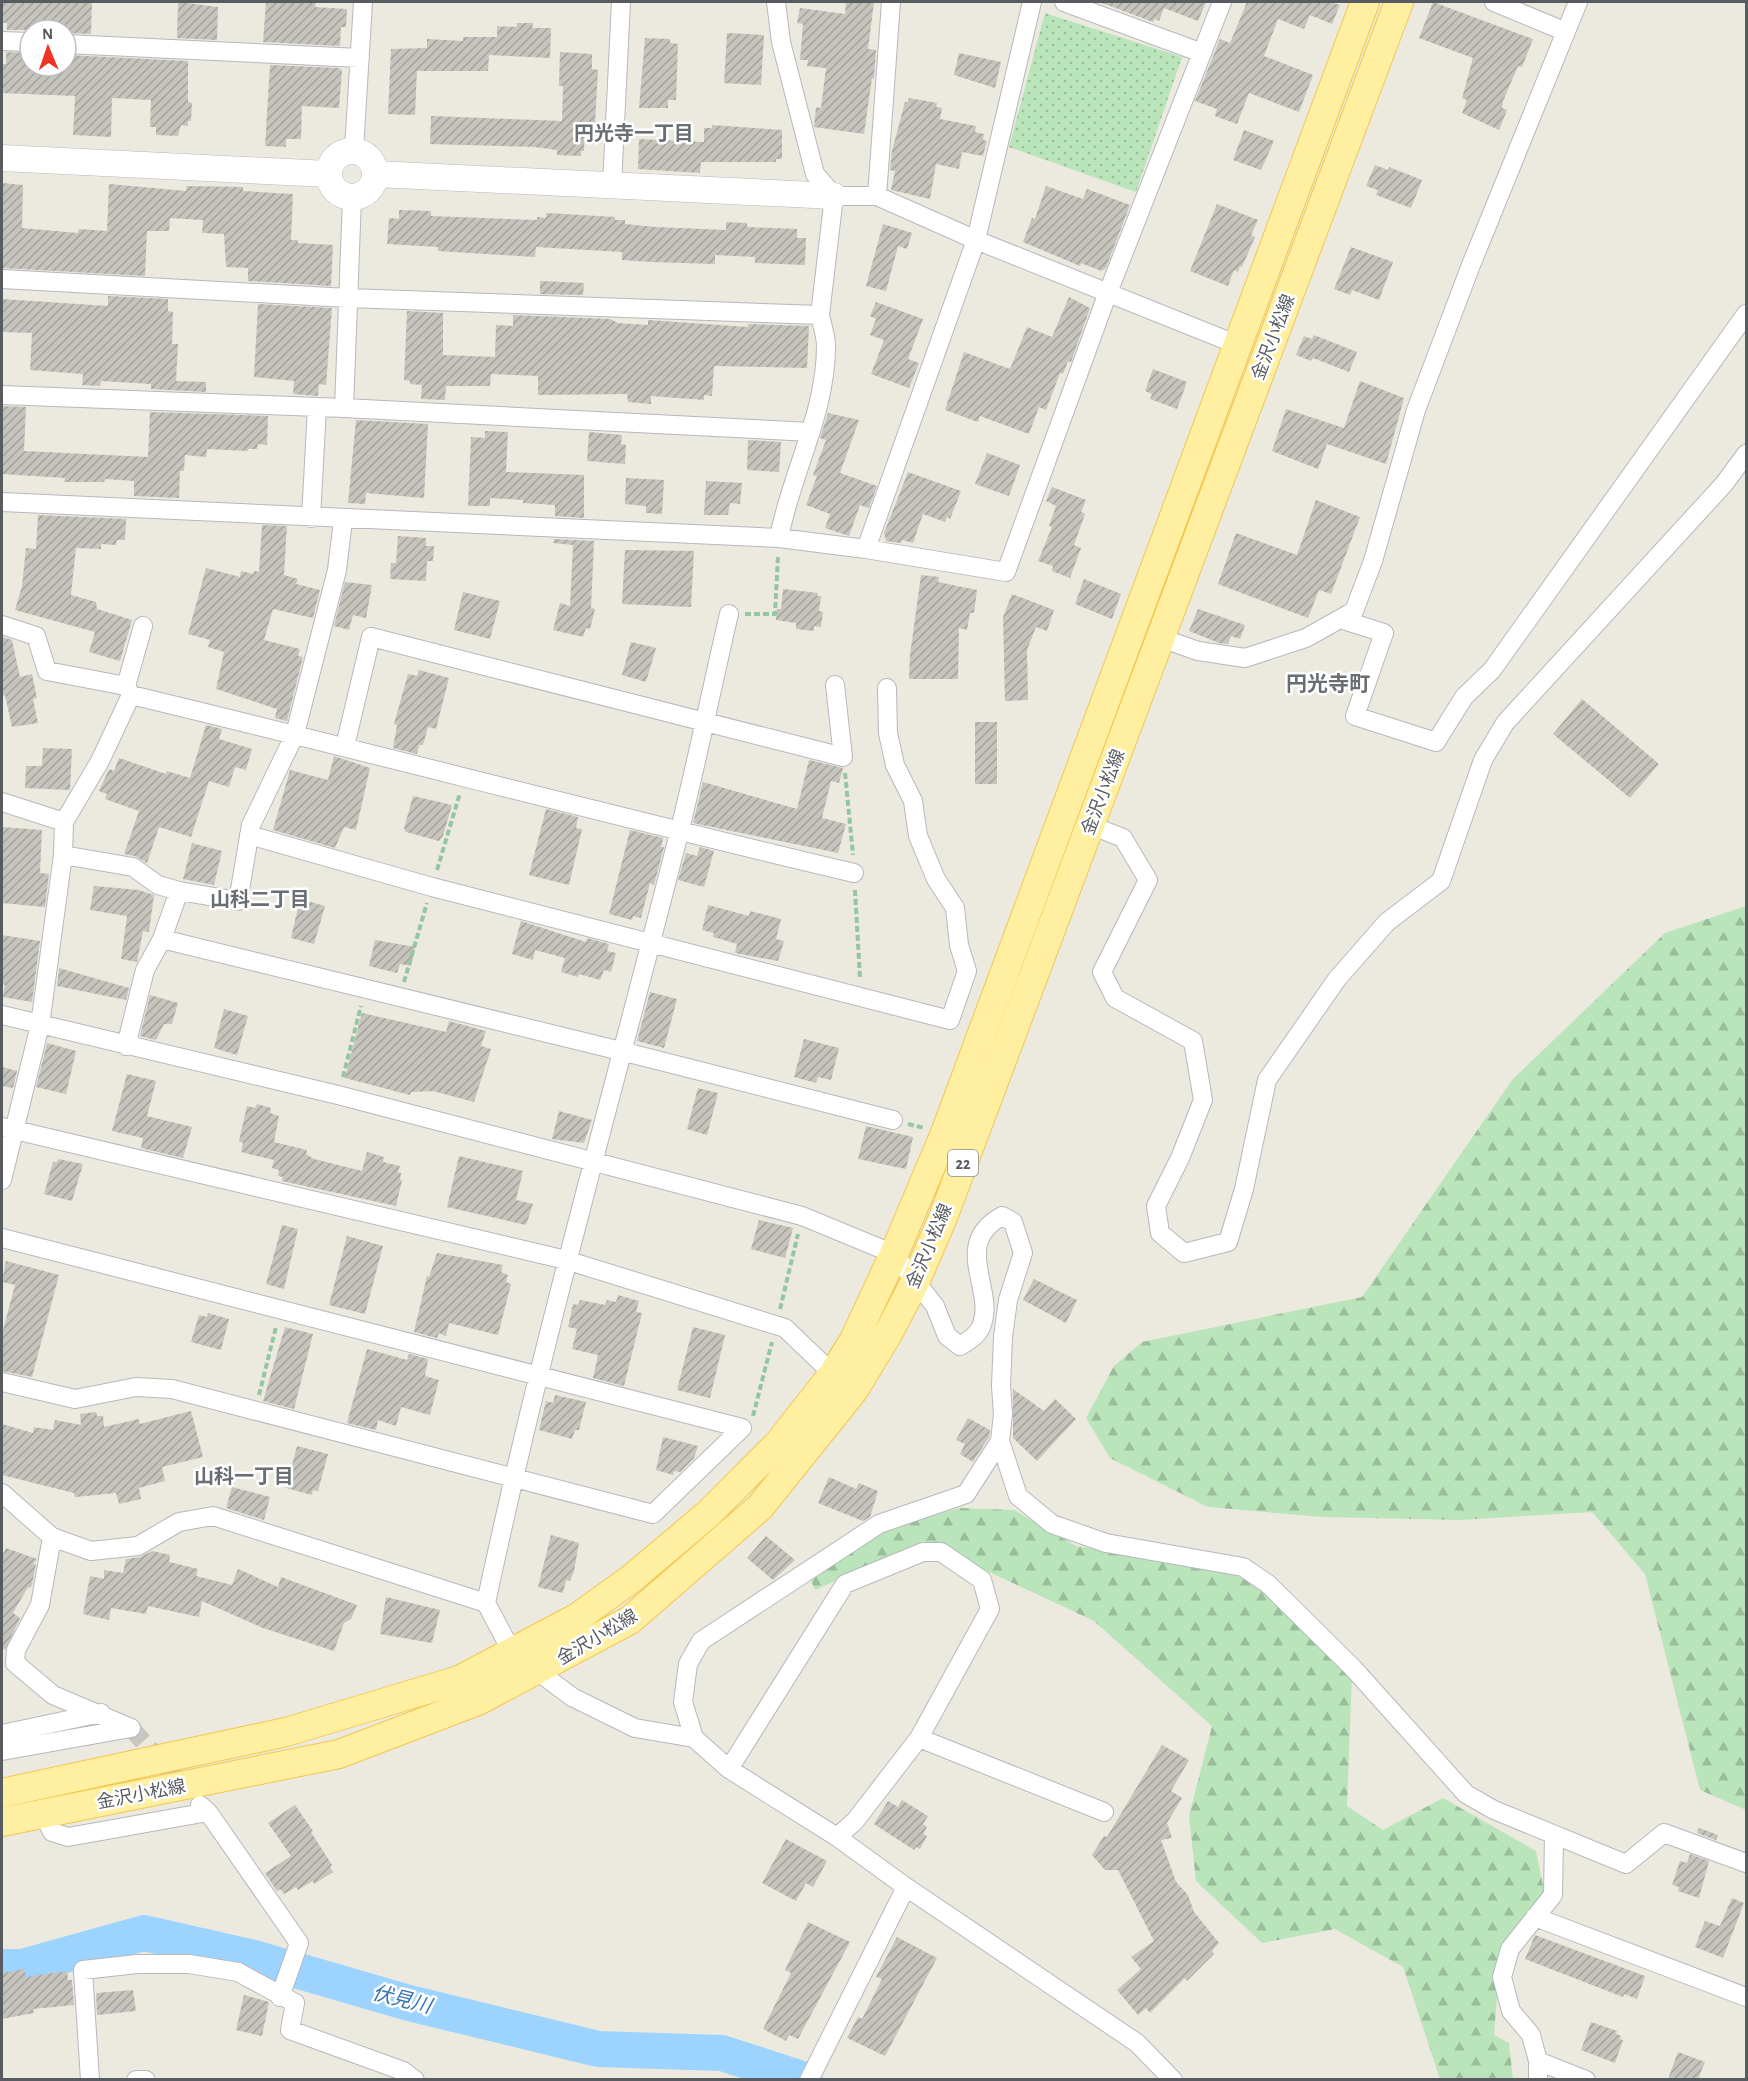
<svg xmlns="http://www.w3.org/2000/svg" width="1748" height="2081" font-family="'Alegreya Sans','Noto Sans JP',sans-serif">
<style>
.grass{fill:url(#grass-dots)}
.forest{fill:url(#forest-firs)}
.lines{fill:none;stroke-linecap:round;stroke-linejoin:round}
.river{stroke:#9cd4ff;stroke-width:36}
.building{fill:url(#building-hatch)}
.street-tunnel{stroke:#c7c6c0;stroke-width:18;stroke-dasharray:18 9;stroke-linecap:butt}
.street-casing{stroke:#b5b8bd;stroke-width:20}
.secondary-casing{stroke:#b5b9bf;stroke-width:27}
.primary-casing{stroke:#f4c650;stroke-width:30}
.path{stroke:#93c6a2;stroke-width:4;stroke-dasharray:6 3;stroke-linecap:butt}
.street{stroke:#fff;stroke-width:18}
.secondary{stroke:#fff;stroke-width:26}
.primary{stroke:#fff0a1;stroke-width:28}
.labels{text-anchor:middle;stroke-width:5;stroke-linejoin:round;paint-order:stroke}
.shield{fill:#fff;stroke:#8a8d90;stroke-width:1.5}
.shield-label{font-size:16px;font-weight:bold;fill:#585c61}
.street-label{font-size:18px;fill:#585c61;stroke:#fff}
.neighbourhood-label{font-size:20px;font-weight:bold;fill:#696e73;stroke:#fff}
.water-label{font-size:20px;font-style:italic;fill:#3974b2;stroke:#fff}
.quarter-label{font-size:21px;font-weight:bold;fill:#696e73;stroke:#fff}
</style>
<defs>
<pattern id="grass-dots" width="8" height="8" patternUnits="userSpaceOnUse" patternTransform="scale(1.5)"><rect width="8" height="8" fill="#bae5ba"/><path d="M2 2h.1M6 6h.1" fill="none" stroke="#9abd9b" stroke-width="1.8" stroke-linecap="round"/></pattern>
<pattern id="forest-firs" width="22" height="20" patternUnits="userSpaceOnUse" patternTransform="scale(1.5)"><rect width="22" height="20" fill="#bae5ba"/><path d="M5 1l3.5 6h-7zM16 11l3.5 6h-7z" fill="#9abd9b"/></pattern>
<pattern id="building-hatch" width="6" height="6" patternUnits="userSpaceOnUse" patternTransform="scale(1.5)"><rect width="6" height="6" fill="#c7c4bd"/><path d="M-1 1l2-2M0 6l6-6M5 7l2-2" fill="none" stroke="#a4a29d"/></pattern>
</defs>
<rect width="100%" height="100%" fill="#ece9df"/>
<path class="grass" d="M1045 13 1182 57 1136 192 1009 147Z"/>
<path class="forest" d="M1746 906V1810L1700 1790 1645 1574 1592 1512 1460 1520 1323 1517 1208 1507 1110 1458 1086 1418 1114 1366 1142 1342 1362 1297 1512 1080 1665 933Z
M959 1508 1014 1510 1076 1546 1241 1572 1352 1674 1347 1806 1383 1830 1443 1798 1536 1851 1545 1895 1501 1948 1494 2035 1509 2043 1513 2079H1440L1403 1967 1335 1929 1262 1943 1196 1881 1189 1816 1212 1726 1094 1621 923 1541 815 1590 810 1578 884 1529Z"/>
<g class="lines">
<path class="river" d="M2 1967H22L144 1933 254 1958 409 2003 598 2049 722 2053 805 2080"/>
</g>
<path class="building" d="M2 2H92L91 34 66 33V30H7V23H2Z
M178 2 218 7 217 40 177 38Z
M266 2H316L315 7 347 9 346 27H341L340 46 263 42Z
M846 2H874L868 49 876 50 874 79 872 78 864 134 814 127 816 107 821 108 826 68 807 66 808 60H800L803 24 797 23 800 8 845 14Z
M1247 2H1329L1340 5 1332 24 1310 15 1304 29 1278 19 1264 56 1313 75 1299 112 1249 93 1237 124 1215 116 1217 109 1195 101 1220 39 1230 43Z
M1433 2 1533 39 1522 67 1518 66 1503 101 1502 108 1507 110 1499 130 1462 113 1467 100 1462 98 1473 58 1419 38Z
M1102 3V2H1206L1198 21 1164 8 1159 21 1155 19 1153 22Z
M517 23H533L532 28H551L550 58 489 55 488 71H417L415 115 388 114 391 49 427 48V39L463 41V37H497V26L517 27Z
M727 33 764 35 761 85 724 83Z
M645 38 670 39V43L678 44 676 100H668V108H639Z
M6 52 30 53V66H66V55L188 61V102L192 103 191 121H188V126L181 125 178 136 156 135V127H150L151 100 112 98 111 137 73 135 75 96 2 93V64H6Z
M560 52 592 54V69L598 70 595 124H585L584 151H581V156L557 155V150L535 147 430 144 431 116 562 121 563 86H559Z
M959 53 1001 62 995 88 954 75Z
M270 65 339 68 342 71 339 108 302 106 301 139H286V147L265 146Z
M909 98 937 103 936 107 942 108 940 119 976 126 975 132 984 134 983 140 987 141 983 156 962 152 959 169 936 164 930 199 891 190 895 171 890 170 892 151 905 102H908Z
M712 125 782 130V159H776V162H701L700 173 638 169 639 139 704 142V128H712Z
M1244 130 1274 141 1261 170 1233 160Z
M1375 165 1388 170 1389 167 1422 180 1411 208 1376 195 1378 190 1366 186Z
M2 183 23 185 22 228 78 233 79 229 107 231 109 184 186 191 187 186 243 187V191L293 194 291 240H298V243L333 245 331 286 248 281V268L226 267 224 234 202 233 203 220 170 218 169 231H147L145 276 2 268Z
M1046 186 1083 199 1087 189 1130 205 1106 268 1101 271 1081 263 1080 266 1023 242 1032 218 1035 219Z
M1217 204 1258 220 1251 235 1255 237 1242 267 1240 266 1238 272 1234 270 1228 286 1190 271Z
M399 210 431 211V216L537 220V217L546 218V213L615 217V220H625V224L656 227 726 230V222L747 223V227L797 229V238H806L805 265 755 263V257L715 255V264L652 262 622 260V252L536 247 535 257 438 251V247L387 244 389 218 399 219Z
M883 224 912 233 907 249 898 246 886 291 866 286Z
M1351 247 1393 262 1379 300 1352 290 1350 295 1334 289Z
M540 281 584 283 583 295 540 294Z
M108 296 168 299V311L173 312 172 344H178L176 381 206 382V392L151 389V384L101 381 100 386 82 385 83 374 30 370 32 333 2 332V299L108 306Z
M1069 297 1090 308 1071 362 1068 361 1063 374 1060 373 1046 410 1039 407 1029 434 980 416 978 422 945 410 964 352 1010 369 1027 327 1052 337Z
M876 302 923 319 908 359 919 363 909 388 871 374 884 340 870 335 876 319 870 316Z
M258 304 332 308 326 385 319 384 318 396 293 394 294 381 254 377Z
M407 311 443 313V355L495 357 496 325 513 326V315L610 319 618 323 648 325V320L748 327V324L809 326 807 368 714 366 712 396 704 395V400L651 396V404L628 402 627 394 538 395V376L491 374 490 386H446L445 400 421 399 422 385 410 384V381L404 380Z
M1314 335 1357 352 1349 372 1313 358 1311 361 1296 355 1304 336 1312 339Z
M1153 369 1187 382 1177 409 1150 399 1152 394 1145 391Z
M1360 381 1404 398 1386 464 1327 444 1318 469 1272 451 1286 409 1344 428Z
M2 406 26 407 24 451 148 457 150 412 268 416 267 445 258 444 257 449H248V451L207 449 206 457 185 455 184 471H180L179 498 134 496V481L105 479 104 482H64L65 478 2 474Z
M828 413 859 420 840 473 877 486 869 508 860 505 849 536 825 528 830 514 806 505 817 476 813 475 826 440 820 438Z
M356 420 428 424 424 498 366 493 365 504 348 503Z
M485 431 508 432 506 472 584 475V518L555 516V505L523 503V500L490 498V506H468L471 437 485 438Z
M589 432 622 435 621 444 626 445 625 464 587 461Z
M748 440 781 442 779 472 747 470Z
M987 453 1020 465 1009 496 975 484Z
M908 472 961 491 950 519 947 517 945 522 923 514 913 543 902 540 901 543 886 541 884 533Z
M626 478 664 480 662 514 646 513V506L625 504Z
M706 481 742 483 740 504 730 503 728 515H704Z
M1052 487 1086 500 1081 512 1085 514 1074 545 1081 548 1070 578 1052 571 1053 566 1038 561 1052 527 1049 526 1056 506 1046 501Z
M1316 500 1360 517 1331 594 1319 590 1308 618 1218 584 1236 533 1297 555Z
M38 515 126 519 125 540H117L116 545 101 544V549L76 548 71 595 96 602 97 609 132 620 120 661 89 652 95 632 15 610 22 586 26 548 36 549Z
M262 525 287 526 284 575 298 579 296 584 320 590 313 618 273 609 264 640 300 649 298 656 303 657 287 721 275 718 277 709 216 689 224 652 208 647 210 640 188 634 206 568 240 577 241 571 253 574 254 571 259 572Z
M398 536 426 538V546H434L433 561H427L426 581 390 579 391 563H396Z
M554 539 594 541 591 608 595 609 590 629 586 628 583 637 553 630 560 603 570 606 573 545 553 543Z
M625 550 694 551 691 607 622 604Z
M921 575 939 577 938 582 977 590 974 613H970L967 630 959 628 958 679H909L910 655Z
M1084 579 1121 594 1112 619 1075 604Z
M345 582 372 585 366 618 353 615 349 630 334 626Z
M783 589 818 593 817 596H821L819 611 823 612 821 627 814 626V631L796 629V623L776 620 777 609H781Z
M463 592 500 601 490 639 454 630Z
M1012 594 1054 610 1047 631 1036 627 1027 650 1028 700 1005 701 1003 617Z
M1198 609 1245 625 1240 639 1231 636 1228 644 1219 643 1189 631Z
M2 637 12 640 20 677 32 674 37 698 33 699 38 723 12 727 5 695 2 696Z
M631 642 656 648 646 682 622 675Z
M419 670 449 678 436 729 428 727 423 745H419L417 754 393 748 397 725 394 724 408 674 417 676Z
M1582 699 1659 764 1630 798 1553 734Z
M975 722H997V784H975Z
M206 725 222 729 219 739 252 749 246 770 235 767 229 787 209 781 191 837 159 827 147 863 135 856 124 854 139 811 105 799 107 794 99 791 109 769 114 771 119 758 166 774 167 771 190 778Z
M43 748 72 749 70 790 25 788 26 766H42Z
M334 756 370 768 356 830 344 827 335 848 273 830 290 770 328 780Z
M809 760 843 768 839 783 831 781 822 818 846 824 838 853 693 823 703 782 797 809Z
M413 796 452 805 443 836 439 841 406 832 404 828Z
M546 809 578 817 576 828 582 829 569 885 529 875Z
M2 827 42 830 40 873 49 874 45 907 2 903Z
M630 830 663 838 661 847H664L654 885 650 883 641 918 633 916 632 920 609 914Z
M192 843 222 851 214 885 183 879Z
M700 847 714 851 704 887 678 880 686 853 697 856Z
M94 886 139 890 154 895 149 932 143 931 137 962 121 959 127 916 90 910Z
M300 899 325 906 314 944 291 938Z
M708 905 749 916 750 911 781 919 776 939 784 941 778 961 735 953 737 944 713 937 714 933 702 930Z
M521 921 586 942 587 938 609 944 607 951 616 953 611 972 604 970 600 980 579 974 578 977 561 972 565 958 535 950 533 960 512 954Z
M2 935 40 941 32 1002 3 997 5 985 2 984Z
M375 940 415 947 411 966 400 964 397 973 369 966Z
M59 968 129 988 126 1000 57 986Z
M650 992 677 999 664 1048 637 1041Z
M150 995 178 1003 172 1024H164L156 1040 140 1036Z
M224 1009 248 1016 237 1055 214 1048Z
M362 1013 446 1032 449 1021 486 1031 481 1046 491 1049 474 1102 433 1091 411 1092 410 1095 345 1078Z
M804 1039 839 1048 831 1080 818 1077 816 1083 794 1077Z
M47 1043 76 1051 66 1094 36 1087Z
M2 1067 17 1071 13 1088 2 1086Z
M127 1074 156 1081 147 1116 192 1127 183 1158 141 1148 143 1138 112 1131Z
M698 1088 718 1093 707 1135 687 1129Z
M257 1104 271 1108 270 1113 279 1116 274 1142 307 1150 306 1154 314 1159 362 1171 367 1152 384 1157 383 1162 400 1166 398 1172 401 1173 400 1180H402L396 1206 282 1181 283 1177 278 1176 279 1170 272 1168 274 1160 241 1152 243 1143 239 1141 247 1106 255 1108Z
M559 1111 592 1120 584 1143 552 1139Z
M866 1126 913 1137 906 1169 858 1159Z
M459 1156 523 1171 516 1200 533 1204 526 1225 447 1207Z
M58 1159 83 1164 72 1201 44 1194 53 1162H57Z
M759 1220 793 1228 785 1258 751 1249Z
M282 1225 298 1229 284 1289 266 1284Z
M347 1236 383 1246 365 1314 329 1305Z
M437 1253 503 1265 501 1272 508 1275 506 1282 511 1284 498 1335 449 1323 446 1336 439 1333 437 1338 414 1332 427 1276 429 1277Z
M6 1261 59 1275 32 1377 2 1371V1334L15 1285 2 1282Z
M1034 1279 1077 1300 1066 1323 1023 1300Z
M618 1295 639 1301 636 1312 642 1313 624 1386 593 1378 598 1355 572 1349 577 1329 568 1327 573 1304 578 1305 580 1300 605 1305 607 1300 616 1302Z
M208 1313 229 1319 221 1350 191 1342 199 1315 207 1317Z
M285 1327 313 1334 294 1409 263 1401Z
M693 1327 725 1335 710 1398 677 1390Z
M367 1349 407 1360 409 1354 428 1359 425 1376 439 1380 430 1415 401 1407 396 1426 378 1420 376 1430 347 1423Z
M1013 1389 1044 1411 1055 1399 1076 1419 1037 1461 1013 1438Z
M555 1395 586 1402 579 1430H575L572 1439 539 1430 546 1401 553 1403Z
M191 1411 203 1457 162 1467 165 1481 139 1488 141 1499 119 1504 116 1493 75 1497 74 1493 2 1475V1424L33 1433 34 1427 53 1430 55 1420 81 1425 80 1414 96 1412 97 1416H103L104 1427 139 1419 140 1424Z
M968 1418 990 1430 989 1437 973 1462 960 1454 965 1444 956 1440Z
M663 1437 698 1446 694 1458 680 1472 674 1471 673 1475 656 1470Z
M297 1446 328 1454 318 1491 313 1490 312 1495 286 1488Z
M829 1477 856 1489 859 1483 878 1491 870 1517 863 1521 818 1503Z
M232 1487 270 1497 264 1520 226 1508Z
M551 1535 579 1543 574 1571 570 1581 566 1580 563 1593 538 1587Z
M766 1536 795 1560 773 1580 747 1558Z
M6 1548 37 1559 33 1564H36L32 1585 30 1588 28 1587 13 1613 20 1618 5 1650 2 1648V1556Z
M152 1551 170 1555 169 1562 198 1569 196 1576 232 1585 238 1569 278 1587 281 1577 357 1605 351 1619 344 1623 334 1651 263 1628 202 1601 199 1617 148 1606 146 1614 111 1608 109 1620 83 1614 90 1576 104 1579V1570L123 1573 126 1559 140 1557Z
M386 1597 440 1610 432 1643 380 1634Z
M1162 1745 1189 1760 1171 1791 1182 1798 1167 1823 1172 1838 1161 1840 1176 1882 1188 1895 1194 1912 1219 1943 1212 1951 1214 1954 1187 1981 1185 1978 1150 2013 1146 2008 1138 2015 1117 1990 1141 1969 1131 1957 1154 1941 1118 1870H1105L1092 1855 1104 1836 1107 1837Z
M902 1800 928 1816 923 1824 927 1827 923 1834 927 1836 920 1849 916 1847 914 1850 874 1824 888 1801 898 1807Z
M295 1805 313 1831 311 1832 332 1865 330 1867 333 1872 314 1884 313 1881 298 1890 296 1887 284 1894 280 1889 277 1891 265 1873 291 1856 268 1823Z
M1699 1828 1718 1835 1716 1840 1697 1833Z
M786 1839 827 1861 813 1887 806 1883 796 1901 762 1883Z
M1690 1854 1709 1861 1699 1898 1678 1891 1679 1887 1672 1885 1680 1861 1687 1863Z
M1732 1898 1744 1903 1723 1958 1695 1947 1705 1921 1720 1926Z
M808 1922 850 1942 798 2039 789 2035 786 2041 763 2029 791 1973 785 1970Z
M1535 1935 1645 1976 1637 1999 1624 1994 1623 1997 1525 1959Z
M897 1937 937 1958 885 2056 847 2038 858 2017 862 2019 882 1979 876 1977Z
M24 1969 26 1977 67 1971 68 1980H72L74 2005 33 2009 34 2013 2 2019 3 1973Z
M133 1990 136 2011 97 2015 96 1993Z
M244 1995 269 2002 262 2036 236 2030Z
M1591 2022 1617 2031 1616 2034 1621 2036 1620 2039 1623 2040 1615 2063 1581 2050Z
M1678 2052 1705 2062 1698 2079H1668Z"/>
<g class="lines">
<path class="street-tunnel" d="M131 1728 188 1792"/>
<defs>
<path id="street" d="M776 2 781 42 815 174 834 196 820 315
M1032 2 976 240 1238 345
M1064 2 1202 53
M1494 2 1564 31
M2 41 30 42
M66 44 360 58
M354 150 363 2
M612 185 621 2
M834 196H877
M2 279 348 298 820 315C822 325 826 336 826 346 826 414 791 473 779 538
M2 395 317 407
M344 408 811 432
M2 502 779 538 866 549 976 240 877 196 891 2
M311 518 317 407 344 408 352 198
M866 549 1006 572 1107 295 1222 2
M1340 619 1384 633 1355 716 1436 742 1464 697 1492 670 1746 314
M2 625 36 636 47 671 126 686 131 695C373 753 612 816 854 873
M1161 638 1198 651 1245 658 1306 638 1354 611 1373 561 1416 410 1471 265 1578 2
M126 686 143 626
M345 746 371 637 843 757 835 685
M2 802 64 822 63 855 40 1025 2 1180
M64 822 100 761 131 695
M1090 825 1123 838 1148 880 1102 972 1115 998 1193 1041 1203 1100 1180 1158 1156 1206 1160 1233 1184 1253 1228 1242 1244 1189 1267 1080 1337 979 1387 922 1441 881 1483 760 1505 723 1724 484 1746 454
M249 835 432 887 950 1020 967 971 959 945 955 908 936 879 918 836 913 801 895 765 888 733 887 688
M63 855 133 867 158 885 179 891 238 901 251 825 295 734 337 570 343 520
M162 939 621 1051 893 1120
M2 1015 338 1095 802 1216 894 1254 935 1306 947 1336 960 1346C968 1341 977 1336 981 1327 997 1290 950 1245 1002 1216L1013 1222 1023 1253 1008 1300 1003 1337 1001 1386 1003 1414 1000 1441 1018 1496 1052 1524 1106 1543 1243 1567 1268 1584 1353 1668 1466 1794 1494 1810 1626 1864 1664 1833 1746 1863
M126 1046 145 970 162 939 179 891
M2 1127 566 1260 785 1328 833 1374
M2 1238 742 1428
M2 1382 75 1399 136 1387 172 1389 653 1514 742 1428
M1000 1441 966 1494 879 1524 701 1641 688 1664 683 1702 694 1738 729 1769 837 1837 906 1887 1137 2043 1173 2080
M2 1493 52 1537
M486 1603C541 1344 614 1090 679 833 697 761 712 687 729 614
M131 1728 53 1695 15 1663 16 1650 40 1605 52 1537 91 1551 138 1546 179 1522 213 1516 486 1603 512 1652 572 1697 635 1728 694 1738
M2 1734 101 1713
M919 1738 1104 1812
M2 1751 131 1728
M729 1769 845 1584 923 1552H941L982 1580 990 1609 919 1738 855 1821 837 1837
M200 1805 208 1812 299 1943 280 1997
M43 1813 52 1832 68 1837 208 1812
M1535 1917 1746 1997
M1538 2061 1586 2080
M90 2080 83 1970 137 1964H189L238 1972 295 2003 290 2030 403 2071 415 2080
M136 2080H146
M809 2080 906 1887
M1538 2080V2061L1531 2035 1511 2011 1502 1977 1510 1949 1553 1895 1554 1836"/>
<path id="secondary" d="M329 174a23 23 0 1 1 46 0a23 23 0 1 1-46 0Z
M2 158 328 174
M376 174 834 196"/>
<path id="primary" d="M2 1793 286 1732 459 1680 578 1617 631 1579 708 1514 779 1443 833 1374 854 1340 894 1254 945 1133 1365 2
M2 1822 339 1754 478 1701 630 1620 760 1507 854 1390 889 1332 916 1280 942 1220 1399 2"/>
</defs>
<use href="#street" class="street-casing"/>
<use href="#secondary" class="secondary-casing"/>
<use href="#primary" class="primary-casing"/>
<path class="path" d="M745 614H775L778 556
M845 773 853 855
M437 870 460 793
M855 890 860 978
M404 982 427 903
M343 1077 361 1006
M908 1124 924 1128
M780 1309 798 1234
M259 1395 276 1327
M753 1416 772 1342"/>
<use href="#street" class="street"/>
<use href="#secondary" class="secondary"/>
<use href="#primary" class="primary"/>
</g>
<g class="labels">
<rect class="shield" x="948" y="1150" width="30" height="26" rx="4.5"/>
<g class="shield-label">
<text x="963" y="1169">22</text>
</g>
<g class="street-label">
<text transform="translate(1273 337) rotate(-69)" y="6">金沢小松線</text>
<text transform="translate(1103 792) rotate(-69)" y="6">金沢小松線</text>
<text transform="translate(929 1246) rotate(-67)" y="6">金沢小松線</text>
<text transform="translate(597 1637) rotate(-31)" y="6">金沢小松線</text>
<text transform="translate(141 1794) rotate(-11)" y="6">金沢小松線</text>
</g>
<g class="neighbourhood-label">
<text x="634" y="140">円光寺一丁目</text>
<text x="260" y="906">山科二丁目</text>
<text x="244" y="1483">山科一丁目</text>
</g>
<g class="water-label">
<text transform="translate(402 1999) rotate(14)" y="7">伏見川</text>
</g>
<g class="quarter-label">
<text x="1328" y="691">円光寺町</text>
</g>
</g>
<rect width="1748" height="2081" fill="none" stroke="#585c61" stroke-width="6"/>
<g transform="translate(48 48) rotate(358)"><circle r="28" fill="#ffffff" stroke="#bcbec0" stroke-width="1.5"/>
<path d="M0-4.5L10 22L0 15L-10 22Z" fill="#ed3425"/>
<text y="-9" font-size="16" font-weight="bold" text-anchor="middle" fill="#585c61">N</text>
</g>
</svg>
